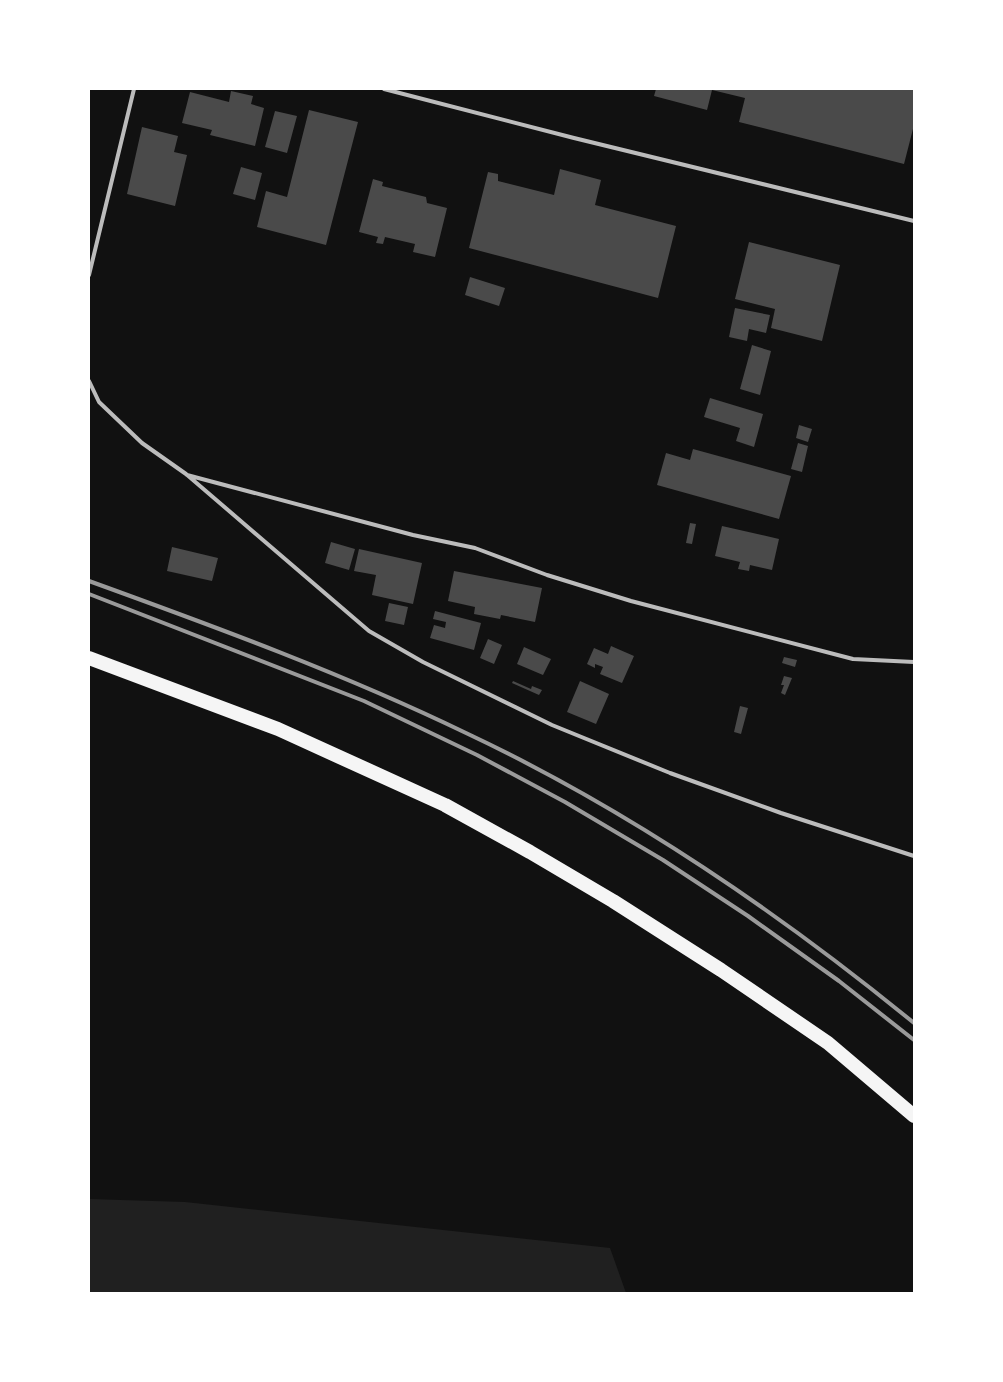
<svg xmlns="http://www.w3.org/2000/svg" width="1003" height="1382" font-family="Poppins,sans-serif">
<style>
.green{fill:#202020}
.building{fill:#4a4a4a}
.lines{fill:none;stroke-linecap:round;stroke-linejoin:round}
.service{stroke:#bcbcbc;stroke-width:4}
.trunk{stroke:#f5f5f5;stroke-width:14}
.rail{stroke:#9a9a9a;stroke-width:4}
</style>
<rect width="100%" height="100%" fill="#111"/>
<path class="green" d="M89 1199 185 1202 610 1248 626 1293H89Z"/>
<path class="building" d="M656 89H914V125L904 164 739 122 745 98 712 90 707 110 654 96Z
M231 91 253 96 251 104 264 108 255 146 210 135 212 130 182 123 190 92 229 102Z
M309 110 358 122 326 245 257 227 266 191 287 197Z
M275 111 297 116 287 153 265 147Z
M142 127 178 136 174 152 187 155 175 206 127 194Z
M241 167 262 173 255 200 233 194Z
M560 169 601 180 595 205 676 226 658 298 469 248 488 172 498 174V181L554 195Z
M373 179 383 182 382 186 426 197 427 203 447 208 435 257 413 252 415 244 385 237 383 244 376 243 378 237 359 232Z
M749 242 840 265 822 341 771 328 775 309 735 299Z
M470 277 505 288 499 306 465 295Z
M735 308 770 315 766 333 749 329 747 341 729 337Z
M752 345 771 351 760 395 740 389Z
M710 398 763 414 754 447 736 441 740 428 704 417Z
M799 425 812 429 808 442 796 438Z
M798 443 808 446 802 472 791 469Z
M693 449 791 476 779 519 657 485 666 453 690 460Z
M690 523 696 524 692 544 686 543Z
M722 526 779 539 772 570 750 565 749 571 738 569 740 562 715 556Z
M331 542 355 549 349 570 325 563Z
M172 547 218 558 212 581 167 571Z
M359 549 422 563 413 604 372 595 376 575 354 571Z
M454 571 542 588 535 622 501 615 500 619 474 614 475 607 448 601Z
M389 603 408 607 404 625 385 621Z
M435 611 481 623 474 650 430 638 434 625 445 628 446 622 433 619Z
M488 639 502 645 494 664 480 658Z
M611 646 634 656 622 683 600 674 603 667 595 664V668L587 664 594 648 608 654Z
M524 647 551 659 543 675 517 664Z
M784 657 797 660 795 667 782 663Z
M784 676 792 678 785 695 781 693 784 685H781Z
M513 681 531 689 532 686 542 690 539 695 512 683Z
M580 681 609 694 596 724 567 712Z
M740 706 748 708 741 734 734 732Z"/>
<g class="lines">
<path class="service" d="M384 89 574 138 914 221
M89 275 134 89
M89 381 99 402 142 443 186 474 369 631 423 662 552 725 670 773 781 813 914 856
M187 475 413 535 475 548 547 575 631 601 853 659 914 662"/>
<path class="trunk" d="M89 658 278 729 445 805 530 852 613 901 721 970 828 1043 914 1116"/>
<path class="rail" d="M89 581C216 627 344 674 466 733 627 809 777 911 914 1023
M89 594 364 701 477 755 565 802 663 860 748 916 839 981 914 1040"/>
</g>
<rect width="1003" height="1382" fill="none" stroke="#ffffff" stroke-width="180"/>
</svg>
